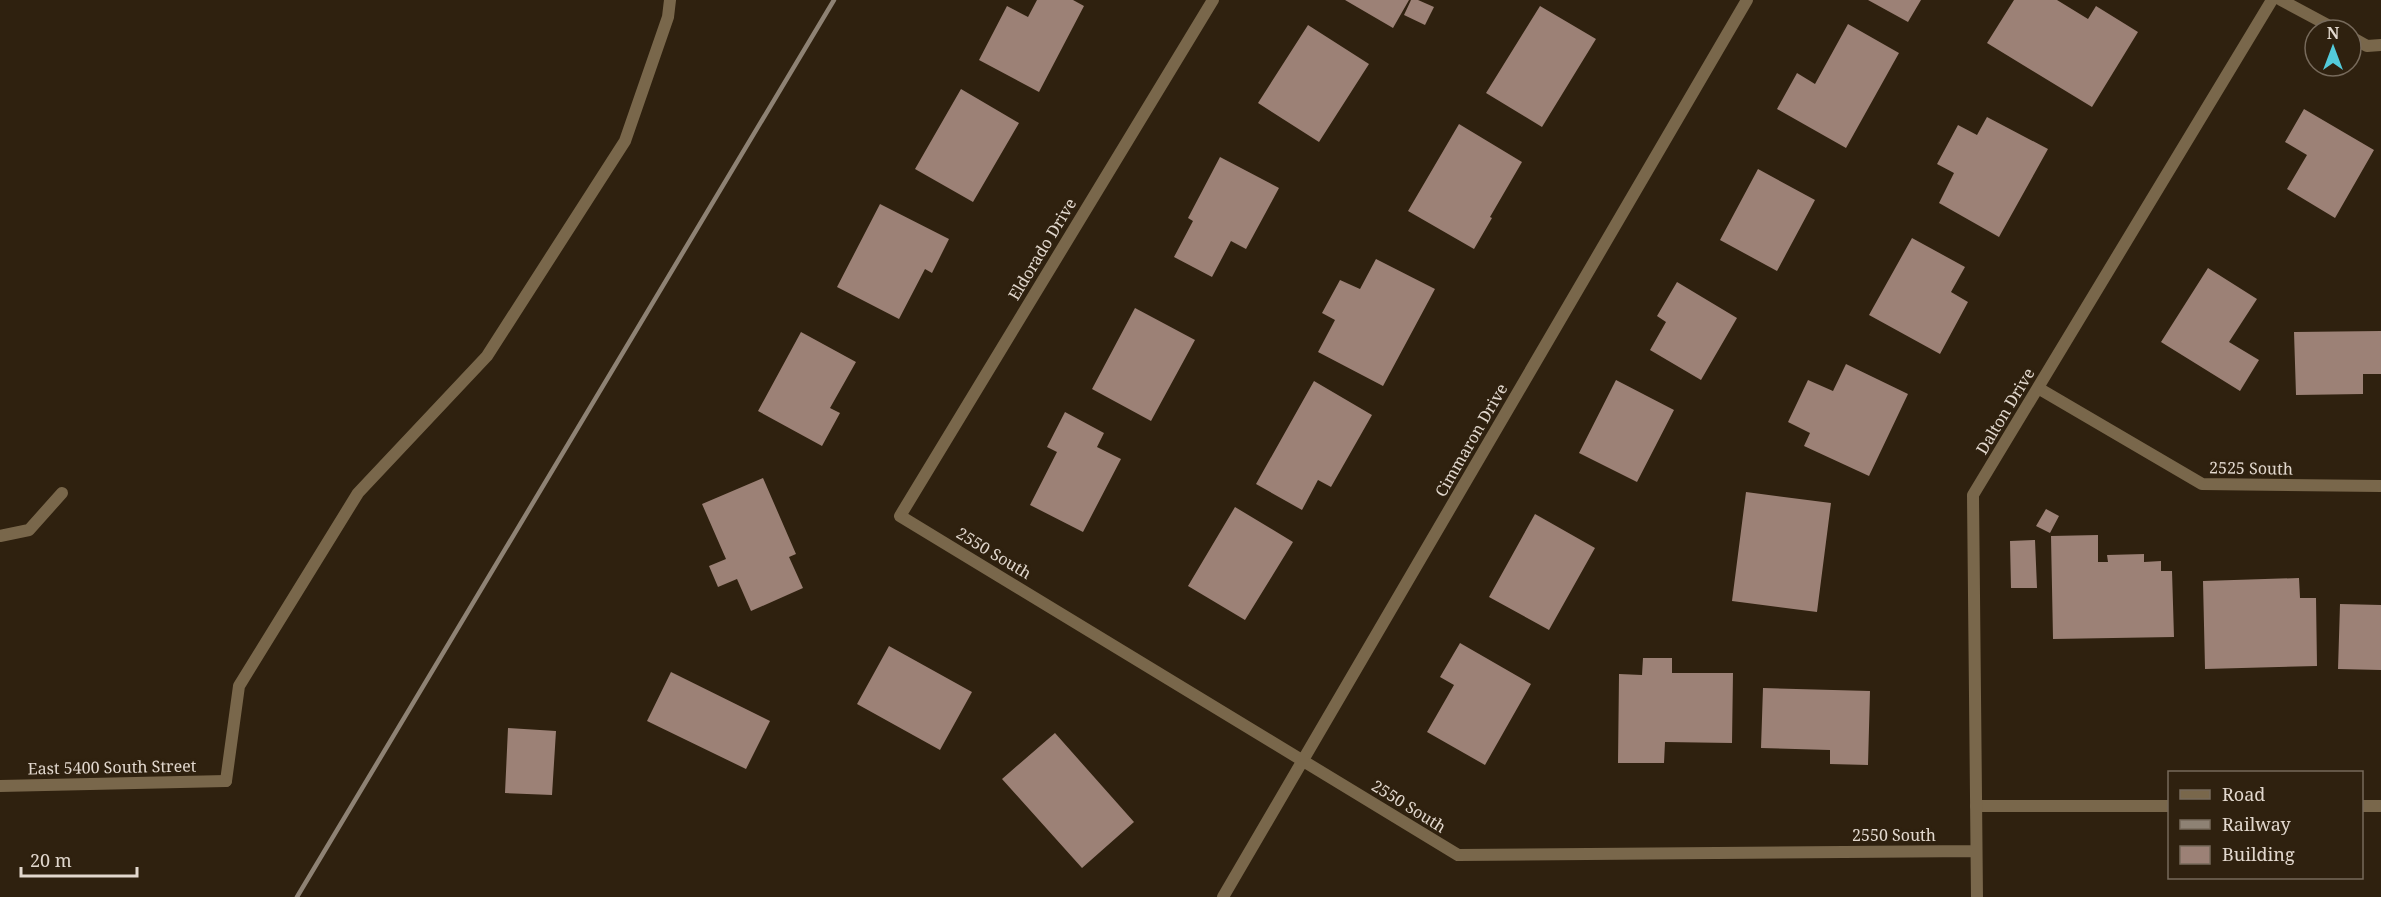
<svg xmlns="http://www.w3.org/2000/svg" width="2381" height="897" font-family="'Noto Serif',serif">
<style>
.building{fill:#9c8176}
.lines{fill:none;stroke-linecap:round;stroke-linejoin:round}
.lane{stroke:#79674b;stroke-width:12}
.street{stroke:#79674b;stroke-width:12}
.rail{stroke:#8e8274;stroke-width:4.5}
.labels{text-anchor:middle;stroke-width:6;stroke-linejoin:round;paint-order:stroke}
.street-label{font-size:16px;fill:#e2d8ce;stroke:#2f210f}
</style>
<rect width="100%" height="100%" fill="#2f210f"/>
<path class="building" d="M1037 0H1073L1084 6 1039 92 979 60 1007 6 1028 17Z
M1345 0H1409L1393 28Z
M1411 0H1418L1434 7 1425 25 1404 15Z
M1868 0H1921L1908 22Z
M2014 0H2057L2088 19 2096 6 2138 32 2092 107 1987 43Z
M1540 6 1596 39 1542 127 1486 93Z
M1848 24 1899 53 1846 148 1777 109 1797 73 1815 84Z
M1308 25 1369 64 1319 142 1258 103Z
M961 89 1019 123 973 202 915 169Z
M2304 109 2374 150 2335 218 2287 189 2307 155 2285 142Z
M1987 117 2048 149 1999 237 1939 203 1954 173 1937 164 1958 125 1977 135Z
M1459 124 1522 162 1490 217 1492 218 1474 249 1408 211Z
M1220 157 1279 188 1246 249 1231 241 1212 277 1174 257 1193 221 1188 218Z
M1758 169 1815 200 1777 271 1720 240Z
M880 204 949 239 932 273 925 269 899 319 837 287Z
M1912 238 1965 267 1951 292 1968 302 1940 354 1869 315Z
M1376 259 1435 289 1383 386 1318 352 1335 320 1322 313 1340 280 1360 289Z
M2208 268 2257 299 2229 342 2259 360 2240 391 2161 342Z
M1677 282 1737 318 1701 380 1650 350 1666 322 1657 316Z
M1135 308 1195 340 1151 421 1092 389Z
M2381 331V374H2363V394L2296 395 2294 332Z
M801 332 856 362 830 408 840 413 822 446 758 411Z
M1846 364 1908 394 1869 476 1804 446 1810 433 1788 422 1808 380 1833 391Z
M1616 380 1674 410 1637 482 1579 453Z
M1314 381 1372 415 1331 487 1318 480 1302 510 1256 484Z
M1065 412 1104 433 1097 447 1121 459 1083 532 1030 505 1057 452 1047 447Z
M763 478 796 554 789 557 803 588 751 611 737 579 718 587 709 566 726 559 702 504Z
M1746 492 1831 503 1817 612 1732 601Z
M1235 507 1293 542 1245 620 1188 586Z
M2046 509 2059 516 2050 533 2036 526Z
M1535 514 1595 548 1549 630 1489 597Z
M2098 535V562H2108L2107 555 2144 554V562L2161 561V571H2172L2174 637 2053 639 2051 536Z
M2035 540 2037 588H2011L2010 541Z
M2299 578 2300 598H2316L2317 666 2205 669 2203 581Z
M2340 604 2381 605V670L2338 669Z
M1460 643 1531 684 1485 765 1427 732 1454 685 1440 677Z
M889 646 972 692 940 750 857 704Z
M1643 658H1672V673H1733L1732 743 1665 742 1664 763H1618L1619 674 1642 675Z
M671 672 770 721 746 769 647 721Z
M1763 688 1870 691 1868 765 1830 764V750L1761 748Z
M508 728 556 731 552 795 505 793Z
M1055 733 1134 822 1082 868 1002 779Z"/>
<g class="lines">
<path class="lane" d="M0 536 29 530 62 493
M226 781 239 686 358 493 487 356 625 141 668 17 670 0
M1976 806H2170
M2362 806H2381"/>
<path class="street" d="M1213 0 900 516 1458 855 1976 851
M2281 0 2337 30
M2351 37 2367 46 2381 45
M2038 388 2202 484 2381 486
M0 786 226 781
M1223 897 1747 0
M1977 897 1973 495 2272 0"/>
<path class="rail" d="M297 897 834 0"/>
</g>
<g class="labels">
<g class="street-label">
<text transform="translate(1042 249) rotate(-59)" y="6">Eldorado Drive</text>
<text transform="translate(2005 411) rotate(-59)" y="6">Dalton Drive</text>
<text transform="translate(1471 440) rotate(-60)" y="6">Cimmaron Drive</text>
<text transform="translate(2251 468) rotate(1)" y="6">2525 South</text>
<text transform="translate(994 553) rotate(31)" y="6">2550 South</text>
<text transform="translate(112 767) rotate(-1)" y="6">East 5400 South Street</text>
<text transform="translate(1409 806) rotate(32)" y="6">2550 South</text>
<text x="1894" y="841">2550 South</text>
</g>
</g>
<rect x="2168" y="771" width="195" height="108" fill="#2f210f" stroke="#776a5b" stroke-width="1.5"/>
<rect x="2180" y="790" width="30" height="9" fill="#79674b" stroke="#776a5b" stroke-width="1.5"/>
<text x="2222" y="801" font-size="18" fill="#e2d8ce">Road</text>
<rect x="2180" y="820" width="30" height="9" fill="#8e8274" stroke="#776a5b" stroke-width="1.5"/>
<text x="2222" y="831" font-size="18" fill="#e2d8ce">Railway</text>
<rect x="2180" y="846" width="30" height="18" fill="#9c8176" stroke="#776a5b" stroke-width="1.5"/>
<text x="2222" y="861" font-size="18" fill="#e2d8ce">Building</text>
<g transform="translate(2333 48)"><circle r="28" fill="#2f210f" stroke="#776a5b" stroke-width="1.5"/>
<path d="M0-4.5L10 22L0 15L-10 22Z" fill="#53cbdb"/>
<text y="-9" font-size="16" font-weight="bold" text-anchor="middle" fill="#e2d8ce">N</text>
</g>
<path d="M21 867v9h116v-9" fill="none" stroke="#e2d8ce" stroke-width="3"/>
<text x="30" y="867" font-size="18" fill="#e2d8ce" stroke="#2f210f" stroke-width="4.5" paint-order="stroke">20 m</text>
</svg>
